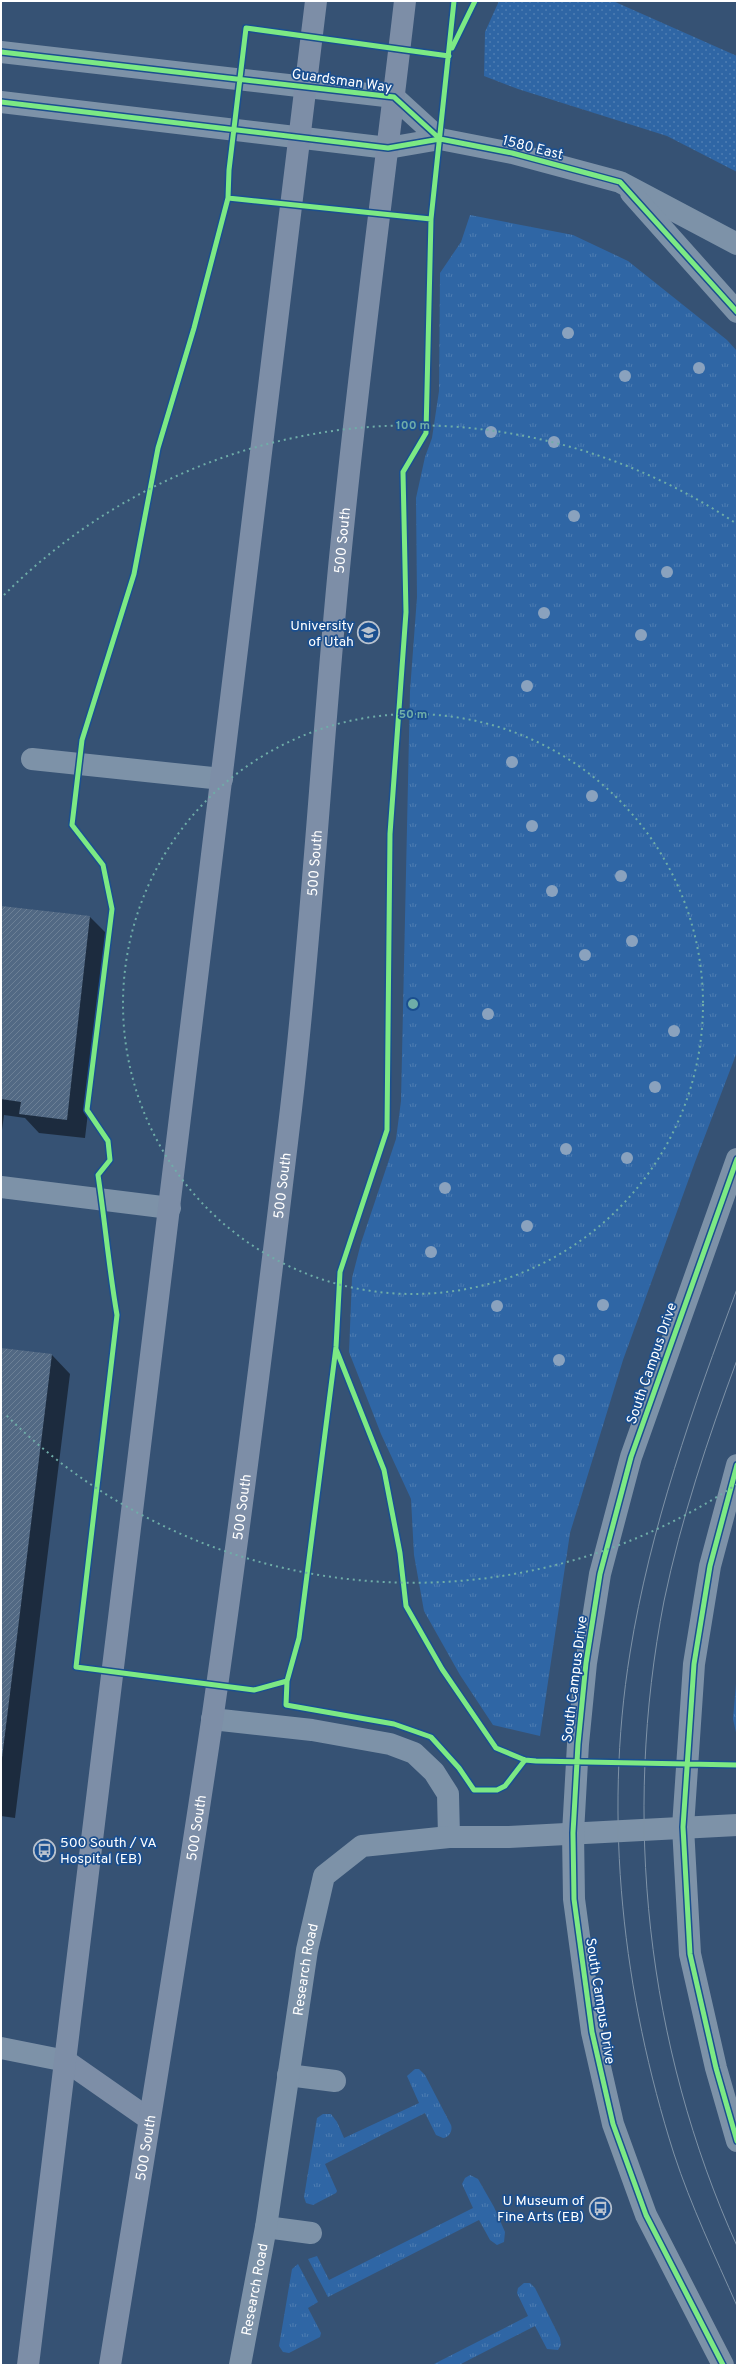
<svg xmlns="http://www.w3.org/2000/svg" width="738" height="2366" font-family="Overpass,sans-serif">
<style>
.grass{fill:url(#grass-tufts)}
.garden{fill:url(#garden-dots)}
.shadow{fill:#0007}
.building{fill:url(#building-hatch)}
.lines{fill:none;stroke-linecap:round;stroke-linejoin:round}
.minor{stroke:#7d92a8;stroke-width:22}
.major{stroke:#7d8ea7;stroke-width:22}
.tram{stroke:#7e92a7;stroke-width:1}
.cycleway-casing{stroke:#1b4f8f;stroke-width:8}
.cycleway{stroke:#7ce984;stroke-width:5}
.tree{fill:#8aa2be}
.ring{fill:none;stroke:#6fada8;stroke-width:2;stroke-dasharray:2 4}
.labels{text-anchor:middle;stroke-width:3.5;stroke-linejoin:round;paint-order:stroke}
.street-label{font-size:14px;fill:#fff;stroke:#1b4f8f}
.poi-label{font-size:14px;fill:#fff;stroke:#1b4f8f;text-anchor:end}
.centre{fill:#6fada8;stroke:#1b4f8f;stroke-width:2}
.ring-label{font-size:12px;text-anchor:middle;font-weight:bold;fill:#6fada8;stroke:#1b4f8f;stroke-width:3.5;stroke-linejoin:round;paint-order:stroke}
</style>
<defs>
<pattern id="grass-tufts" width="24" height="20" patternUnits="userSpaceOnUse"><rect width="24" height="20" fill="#2f66a5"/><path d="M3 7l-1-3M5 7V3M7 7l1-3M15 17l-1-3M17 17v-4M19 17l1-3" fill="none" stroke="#4e7db2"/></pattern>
<pattern id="garden-dots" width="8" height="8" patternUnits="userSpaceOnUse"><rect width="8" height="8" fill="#2f66a5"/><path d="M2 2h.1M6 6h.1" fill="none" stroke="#4e7db2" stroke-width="1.8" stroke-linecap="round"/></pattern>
<pattern id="building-hatch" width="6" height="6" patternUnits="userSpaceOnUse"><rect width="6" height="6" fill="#526984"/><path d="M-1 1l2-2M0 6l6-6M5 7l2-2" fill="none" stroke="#6c8096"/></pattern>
</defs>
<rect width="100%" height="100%" fill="#365274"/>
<path class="grass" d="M470 215 573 235 628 261 727 340 737 351V1052L695 1162 623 1360 570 1533 540 1736 493 1725 460 1675 424 1611 414 1555 411 1499 381 1434 349 1352 352 1278 361 1243 396 1139 401 1101 410 691 417 597 416 498 425 457 432 438 439 391 440 273 461 242Z
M737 1672V1737L733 1719Z
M415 2069H419L425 2075 451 2125C453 2131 449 2137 443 2138L436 2135 425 2113 325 2164 337 2191 336 2193 313 2205 306 2203 304 2197 317 2118 323 2114H331L337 2122 344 2138 419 2103 407 2076Z
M470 2175 478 2179 494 2207 505 2232 504 2242 497 2245 490 2240 479 2220 328 2297 308 2259 317 2256 329 2280 473 2208 462 2184 465 2178Z
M298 2264 318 2302 308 2308 321 2333 320 2337 289 2353 283 2352 279 2346 292 2269Z
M524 2283H530L535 2288 560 2338 561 2345 558 2350 547 2349 535 2326 459 2365H432L528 2316 517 2293 518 2288Z"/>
<path class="garden" d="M499 1H613L737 56V172L667 136 518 89 484 76 485 32Z"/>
<path class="shadow" d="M1 907 90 917 109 936 85 1138 39 1133 25 1118 4 1115 1 1137Z
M1 1349 52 1355 70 1374 15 1818 1 1816Z"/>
<path class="building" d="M1 906 90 916 67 1120 19 1114 21 1102 1 1099Z
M1 1348 52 1354 2 1758H1Z"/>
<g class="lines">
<g class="minor">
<path d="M1 52 394 97 440 139"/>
<path d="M1 102 388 148 440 139 512 153 620 182 737 244"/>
<path d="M631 193 737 312"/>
<path d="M32 759 222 779"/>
<path d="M1 1187 170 1208"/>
<path d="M737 1465 710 1566 694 1664 683 1827 690 1954 716 2068 737 2141"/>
<path d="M212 1719 312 1730 390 1744 414 1753 434 1772 448 1794 449 1837"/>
<path d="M1 2048 66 2061"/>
<path d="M288 2075 335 2081"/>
<path d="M266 2227 311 2233"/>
<path id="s1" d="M240 2365 266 2227 307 1950 324 1876 362 1846 449 1837H509L737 1825"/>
<path d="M723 2365 646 2215 613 2124 592 2032 574 1899 573 1833 578 1744 586 1663 600 1574 631 1457 737 1159"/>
</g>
<g class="major">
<path d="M66 2061 149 2119"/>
<path d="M28 2365 316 1"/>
<path id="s2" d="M110 2365C145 2148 181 1932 213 1714 242 1513 267 1311 291 1109 313 922 322 735 341 548 359 365 384 183 405 1"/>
</g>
<path class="tram" d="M737 1289C693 1407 650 1528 630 1653 603 1820 623 1994 674 2154 691 2206 715 2256 737 2306
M737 1360C708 1438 681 1519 664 1601 622 1817 646 2045 737 2246"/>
<defs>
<path id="cycleway" d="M452 48 475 1
M1 52 394 97 440 139
M449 56 246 28 229 170 228 198 194 328 158 448 134 574 82 740 72 825 103 865 112 909 87 1110 108 1141 110 1160 98 1175C105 1222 109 1269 117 1315L76 1667 254 1690 287 1681 299 1638 336 1347 340 1272 387 1130 390 834 406 612 403 472 426 433 431 219 454 1
M1 102 388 148 440 139 512 153 620 182 737 312
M228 198 431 219
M336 1349 384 1470 400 1553 406 1606 442 1669 496 1748 525 1760 536 1761 737 1765
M737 1465 710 1566 694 1664 683 1827 690 1954 716 2068 737 2141
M287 1681 286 1705 394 1724 431 1737 459 1768 474 1790H497L505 1786 525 1760
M723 2365 646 2215 613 2124 592 2032 574 1899 573 1833 578 1744 586 1663 600 1574 631 1457 737 1159"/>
</defs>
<use href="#cycleway" class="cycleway-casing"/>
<use href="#cycleway" class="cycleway"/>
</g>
<g class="tree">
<circle cx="568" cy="333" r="6"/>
<circle cx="699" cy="368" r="6"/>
<circle cx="625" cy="376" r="6"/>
<circle cx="491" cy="432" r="6"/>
<circle cx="554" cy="442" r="6"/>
<circle cx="574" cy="516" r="6"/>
<circle cx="667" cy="572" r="6"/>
<circle cx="544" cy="613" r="6"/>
<circle cx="641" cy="635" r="6"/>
<circle cx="527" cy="686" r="6"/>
<circle cx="512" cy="762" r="6"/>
<circle cx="592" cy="796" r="6"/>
<circle cx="532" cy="826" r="6"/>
<circle cx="621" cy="876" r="6"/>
<circle cx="552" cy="891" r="6"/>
<circle cx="632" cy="941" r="6"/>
<circle cx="585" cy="955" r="6"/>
<circle cx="488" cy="1014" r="6"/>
<circle cx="674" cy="1031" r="6"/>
<circle cx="655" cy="1087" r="6"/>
<circle cx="566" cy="1149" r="6"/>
<circle cx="627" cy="1158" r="6"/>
<circle cx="445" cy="1188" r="6"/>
<circle cx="527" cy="1226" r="6"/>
<circle cx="431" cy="1252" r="6"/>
<circle cx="603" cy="1305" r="6"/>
<circle cx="497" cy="1306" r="6"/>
<circle cx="559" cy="1360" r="6"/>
</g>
<g class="ring">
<circle cx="413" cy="1004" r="290"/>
<path d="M737 1484A579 579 0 0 1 4 1413M4 595A579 579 0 0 1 737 524"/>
</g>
<defs>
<symbol id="university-ring" viewBox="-11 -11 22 22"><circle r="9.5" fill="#1b4f8f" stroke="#b9c2ce" stroke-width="1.5"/><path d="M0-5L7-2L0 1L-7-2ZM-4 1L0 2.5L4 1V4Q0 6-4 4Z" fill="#b9c2ce"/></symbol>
<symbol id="bus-ring" viewBox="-11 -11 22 22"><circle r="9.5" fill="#1b4f8f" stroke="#b9c2ce" stroke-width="1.5"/><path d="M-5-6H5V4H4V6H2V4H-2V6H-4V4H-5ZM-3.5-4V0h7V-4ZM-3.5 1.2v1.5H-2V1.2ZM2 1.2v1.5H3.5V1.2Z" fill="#b9c2ce"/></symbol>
</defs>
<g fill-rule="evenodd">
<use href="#university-ring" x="356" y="620" width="25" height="25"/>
<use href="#bus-ring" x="32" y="1838" width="25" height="25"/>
<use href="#bus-ring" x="588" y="2196" width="25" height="25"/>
</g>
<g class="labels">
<g class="street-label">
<text transform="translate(342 80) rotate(8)" y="5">Guardsman Way</text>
<text transform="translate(533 147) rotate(14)" y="5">1580 East</text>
<text dy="5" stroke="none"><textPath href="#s2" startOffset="1840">500 South</textPath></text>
<text dy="5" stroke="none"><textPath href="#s2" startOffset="1516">500 South</textPath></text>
<text dy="5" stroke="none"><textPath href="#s2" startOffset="1192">500 South</textPath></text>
<text transform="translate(651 1363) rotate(-71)" y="5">South Campus Drive</text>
<text dy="5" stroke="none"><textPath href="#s2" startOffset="868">500 South</textPath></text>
<text transform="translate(574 1679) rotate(-83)" y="5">South Campus Drive</text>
<text dy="5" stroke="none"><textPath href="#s2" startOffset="544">500 South</textPath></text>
<text dy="5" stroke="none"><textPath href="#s1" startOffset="401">Research Road</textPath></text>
<text transform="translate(601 2001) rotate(81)" y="5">South Campus Drive</text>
<text dy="5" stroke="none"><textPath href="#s2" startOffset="220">500 South</textPath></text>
<text dy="5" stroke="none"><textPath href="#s1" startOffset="77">Research Road</textPath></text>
</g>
<g class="poi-label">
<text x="354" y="630">University<tspan x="354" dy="16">of Utah</tspan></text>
<text x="60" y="1847" text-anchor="start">500 South / VA<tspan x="60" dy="16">Hospital (EB)</tspan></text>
<text x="584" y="2205">U Museum of<tspan x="584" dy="16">Fine Arts (EB)</tspan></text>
</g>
</g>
<circle cx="413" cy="1004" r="6" class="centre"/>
<g class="ring-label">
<text x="413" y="429">100 m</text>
<text x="413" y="718">50 m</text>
</g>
<rect width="738" height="2366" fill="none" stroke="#ffffff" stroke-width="4"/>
</svg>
